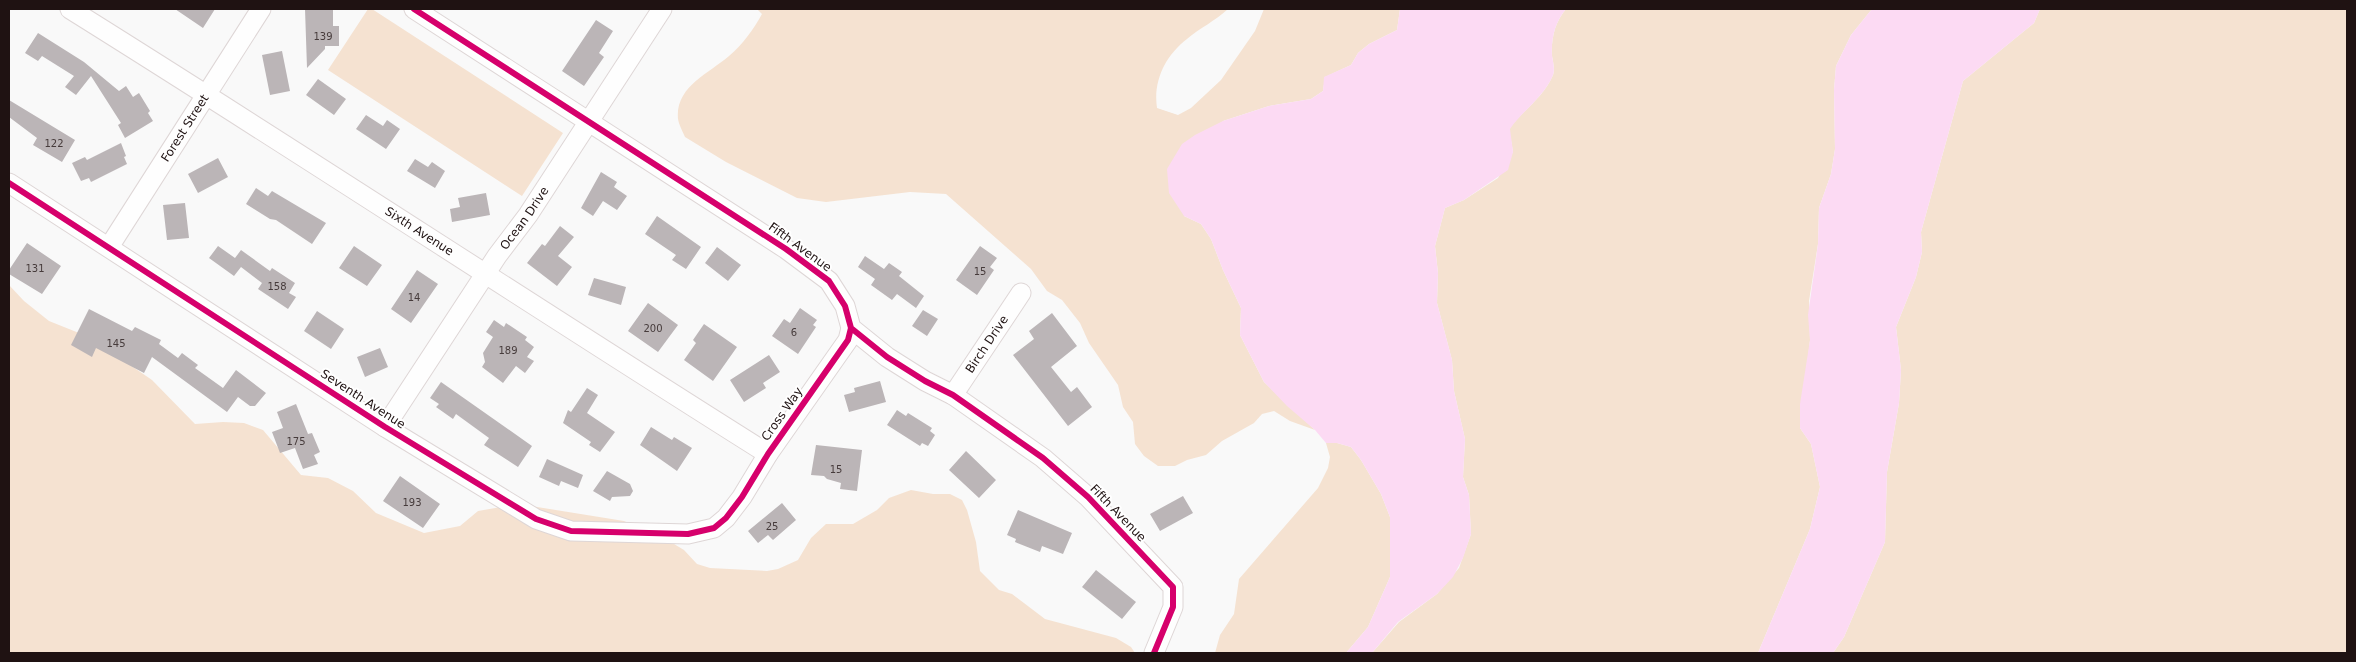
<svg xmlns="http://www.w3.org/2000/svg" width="2356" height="662" font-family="'DejaVu Sans',sans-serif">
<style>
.green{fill:#f5e2d1}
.water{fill:#fcdaf3}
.building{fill:#bbb5b7}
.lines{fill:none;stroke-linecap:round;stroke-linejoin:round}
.street-casing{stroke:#ded6d6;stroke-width:21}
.street{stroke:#fefefe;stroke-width:19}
.cycleway-casing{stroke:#fff;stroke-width:9}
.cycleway{stroke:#d6006c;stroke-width:6}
.labels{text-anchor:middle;stroke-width:4;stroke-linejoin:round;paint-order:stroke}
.number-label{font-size:10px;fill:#463b3b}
.street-label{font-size:12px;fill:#1f1212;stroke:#fff}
</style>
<rect width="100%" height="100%" fill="#f9f9f9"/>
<path class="green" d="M368 9H372L563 133 522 196 328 70Z
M757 9H1228C1215 21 1200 28 1187 39 1165 56 1153 81 1157 108L1178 115 1191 108 1221 80 1255 31 1264 9H1400L1397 30 1369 44 1358 53 1351 65 1325 77 1323 91 1311 99 1269 106 1223 121 1184 216 1201 224 1211 239 1223 270 1241 308 1240 335 1264 382 1315 430 1290 421 1274 411 1262 414 1254 423 1222 441 1206 455 1187 460 1175 466H1158L1144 456 1135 444 1133 422 1123 407 1118 385 1089 343 1080 323 1062 300 1047 291 1031 269 946 194 910 192 826 202 797 198 726 162 685 137C683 132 679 125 678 119 675 87 708 74 729 56 743 44 753 30 762 14Z
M1566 9H1872L1851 35 1836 66 1834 90 1835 149 1831 174 1819 208 1818 244 1809 301 1810 340 1800 428 1811 444 1820 487 1810 529 1758 653H1372L1399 622 1437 594 1459 568 1471 534 1469 495 1463 477 1465 439 1454 391 1452 360 1437 303 1438 273 1435 246 1445 208 1464 200 1498 178 1513 152 1509 129C1522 111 1544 97 1553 75 1555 70 1553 61 1552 56 1551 38 1555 22 1566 9Z
M2040 9H2347V653H1833L1844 637 1885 542 1887 472 1899 403 1901 370 1896 327 1916 277 1922 252 1921 232 1963 81 2034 23Z
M9 285 24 301 49 321 89 337 152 380 195 424 223 422 244 423 263 430 301 475 328 478 353 491 376 513 424 533 460 526 478 511 501 507 531 506 624 521 669 541 684 550 697 564 710 568 767 571 778 569 798 560 811 538 826 524H853L877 510 889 498 911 490 933 494H950L962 500 967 510 976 542 980 571 999 590 1012 594 1045 619 1116 638 1131 647 1135 653H9Z
M1326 443H1337L1351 447 1361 460 1381 494 1390 517V577L1368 627 1346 653H1215L1220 635 1234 614 1239 579 1318 488 1328 468 1330 457Z"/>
<path class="water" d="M1400 9H1566C1555 22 1551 38 1552 56 1553 61 1555 70 1553 75 1544 97 1522 111 1510 129L1513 152 1508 170 1464 200 1445 208 1435 246 1438 273 1437 303 1452 360 1454 391 1465 439 1463 477 1469 495 1471 534 1463 558 1453 577 1437 594 1398 622 1372 653H1346L1368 627 1390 577V517L1381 494 1361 460 1351 447 1337 443H1326L1315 430 1287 406 1264 382 1240 335 1241 308 1223 270 1211 239 1201 224 1184 216 1169 193 1167 169 1182 144 1195 135 1223 121 1269 106 1311 99 1323 91 1324 77 1351 65 1358 53 1369 44 1397 30Z
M1872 9H2040L2034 23 1963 81 1921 232 1922 252 1916 277 1896 327 1901 370 1899 403 1887 472 1885 542 1844 637 1833 653H1758L1810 529 1820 487 1811 444 1800 428V404L1810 340 1808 315 1818 244 1819 208 1831 174 1835 149 1834 90 1836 66 1851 35Z"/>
<path class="building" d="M175 9H215L203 28Z
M305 9H333V26H339V46H325V49L307 68Z
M596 20 613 31 599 53 604 57 584 86 562 71Z
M38 33 84 62 119 91 126 86 133 97 139 93 150 111 148 113 153 121 125 138 118 125 121 123 91 76 76 95 65 87 74 76 42 56 38 61 25 53Z
M282 51 290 91 270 95 262 55Z
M318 79 346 99 334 115 306 95Z
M9 100 75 140 62 162 33 145 37 138 9 117Z
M366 115 383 126 387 120 400 129 386 149 356 129Z
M121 143 126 156 124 157 127 164 91 182 89 178 81 181 72 163 85 157 87 160Z
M218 158 228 177 198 193 188 174Z
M415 159 428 167 432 162 445 171 435 188 407 171Z
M601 172 617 182 614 187 627 196 617 210 603 201 593 216 581 208Z
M256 188 268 196 272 191 326 223 312 244 276 220 270 219 246 204Z
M486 193 490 215 452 222 450 209 460 207 458 198Z
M185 203 189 238 167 240 163 205Z
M657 216 701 247 686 269 672 260 676 255 645 234Z
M560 226 574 237 558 256 572 267 557 286 527 263 542 244 545 246Z
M27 243 61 266 42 294 9 274V270Z
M218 246 235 258 241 250 270 271 272 268 295 283 289 293 296 297 288 309 258 289 262 283 241 267 234 276 209 258Z
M354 246 382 265 367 286 339 268Z
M980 246 997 258 990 267 994 270 977 295 956 280Z
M717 247 741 265 728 281 705 263Z
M865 256 884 269 889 263 902 272 899 276 924 296 916 308 897 294 892 300 871 285 875 279 858 267Z
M417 270 438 284 411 323 391 309Z
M594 278 626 287 621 305 588 295Z
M648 303 678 325 658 352 628 331Z
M800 308 817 320 813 325 816 327 798 354 772 336 784 319 790 323Z
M89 309 132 331 135 327 161 340 159 344 178 358 182 353 198 365 195 368 223 388 236 370 266 393 255 406H250L238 397 227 412 152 357 144 373 96 348 92 357 71 345Z
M923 310 938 319 927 336 912 326Z
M317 311 344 329 331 349 304 331Z
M1052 313 1077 346 1051 367 1071 392 1077 387 1092 407 1068 426 1013 355 1034 339 1029 331Z
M494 320 504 327 506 323 527 337 525 340 534 347 527 357 534 361 525 373 516 366 503 383 482 367 485 362 483 353 493 337 486 332Z
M704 324 737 347 713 381 684 360 696 343 693 340Z
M380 348 388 367 365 377 357 357Z
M769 355 780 372 763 383 766 388 744 402 730 380Z
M880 381 886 402 849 412 844 395 855 392 854 388Z
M441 382 532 446 518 467 484 445 489 438 456 414 453 419 436 407 439 404 430 398Z
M587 388 598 395 587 413 615 432 600 452 589 445 591 442 563 423 568 410 571 412Z
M296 404 308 434 312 433 320 452 314 455 318 464 303 469 295 448 280 453 272 432 283 428 277 412Z
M897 410 906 416 908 413 932 428 930 431 935 435 928 446 922 443 920 446 887 425Z
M651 427 672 440 674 437 692 448 677 471 640 445Z
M816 445 862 450 857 491 840 489 841 483 827 479 824 476 811 475Z
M966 451 996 480 979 498 949 470Z
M547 459 583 475 578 488 561 481 559 486 539 477Z
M607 471 630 484 633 491 630 496 612 497 610 501 593 491Z
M400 476 440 504 423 528 383 501Z
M1183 496 1193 513 1160 531 1150 514Z
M782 503 796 520 773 540 768 535 758 543 748 531Z
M1018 510 1072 533 1063 554 1042 546 1040 552 1015 542 1016 539 1007 535Z
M1096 570 1136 602 1122 619 1082 587Z"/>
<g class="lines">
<defs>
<g id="street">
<path id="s1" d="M70 9C304 155 534 307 768 454"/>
<path d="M414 9 786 249 829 281 845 306 851 328 887 357 925 381 953 395 1043 458 1088 497 1173 587V607L1154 653"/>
<path d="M9 183 385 427 536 519 571 531 688 534 714 528 726 518 742 497 768 454 848 340 851 328"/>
<path id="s2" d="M109 247 261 9"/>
<path id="s3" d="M953 395 1021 293"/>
<path id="s4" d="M385 427 497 256 528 215 662 9"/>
</g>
</defs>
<use href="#street" class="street-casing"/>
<use href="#street" class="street"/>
<defs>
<path id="cycleway" d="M414 9 786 249 829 281 845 306 851 328 887 357 925 381 953 395 1043 458 1088 497 1173 587V607L1154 653
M9 183 385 427 536 519 571 531 688 534 714 528 726 518 742 497 768 454 848 340 851 328"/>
</defs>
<use href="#cycleway" class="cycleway-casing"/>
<use href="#cycleway" class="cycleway"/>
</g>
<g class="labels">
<g class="number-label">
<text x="323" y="40">139</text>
<text x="54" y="147">122</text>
<text x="35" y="272">131</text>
<text x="980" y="275">15</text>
<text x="277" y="290">158</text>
<text x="414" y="301">14</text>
<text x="653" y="332">200</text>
<text x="794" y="336">6</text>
<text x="116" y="347">145</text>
<text x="508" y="354">189</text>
<text x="296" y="445">175</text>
<text x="836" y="473">15</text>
<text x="412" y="506">193</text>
<text x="772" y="530">25</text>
</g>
<g class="street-label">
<text dy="4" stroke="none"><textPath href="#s2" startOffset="141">Forest Street</textPath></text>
<text dy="4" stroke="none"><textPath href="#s4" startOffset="251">Ocean Drive</textPath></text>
<text dy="4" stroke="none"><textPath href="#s1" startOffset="414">Sixth Avenue</textPath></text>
<text transform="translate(800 247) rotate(36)" y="4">Fifth Avenue</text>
<text dy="4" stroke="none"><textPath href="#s3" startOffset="61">Birch Drive</textPath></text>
<text transform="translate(363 399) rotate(33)" y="4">Seventh Avenue</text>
<text transform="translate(782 414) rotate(-55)" y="4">Cross Way</text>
<text transform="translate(1118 513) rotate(46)" y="4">Fifth Avenue</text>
</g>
</g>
<rect width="2356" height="662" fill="none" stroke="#1f1212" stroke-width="20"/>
</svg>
